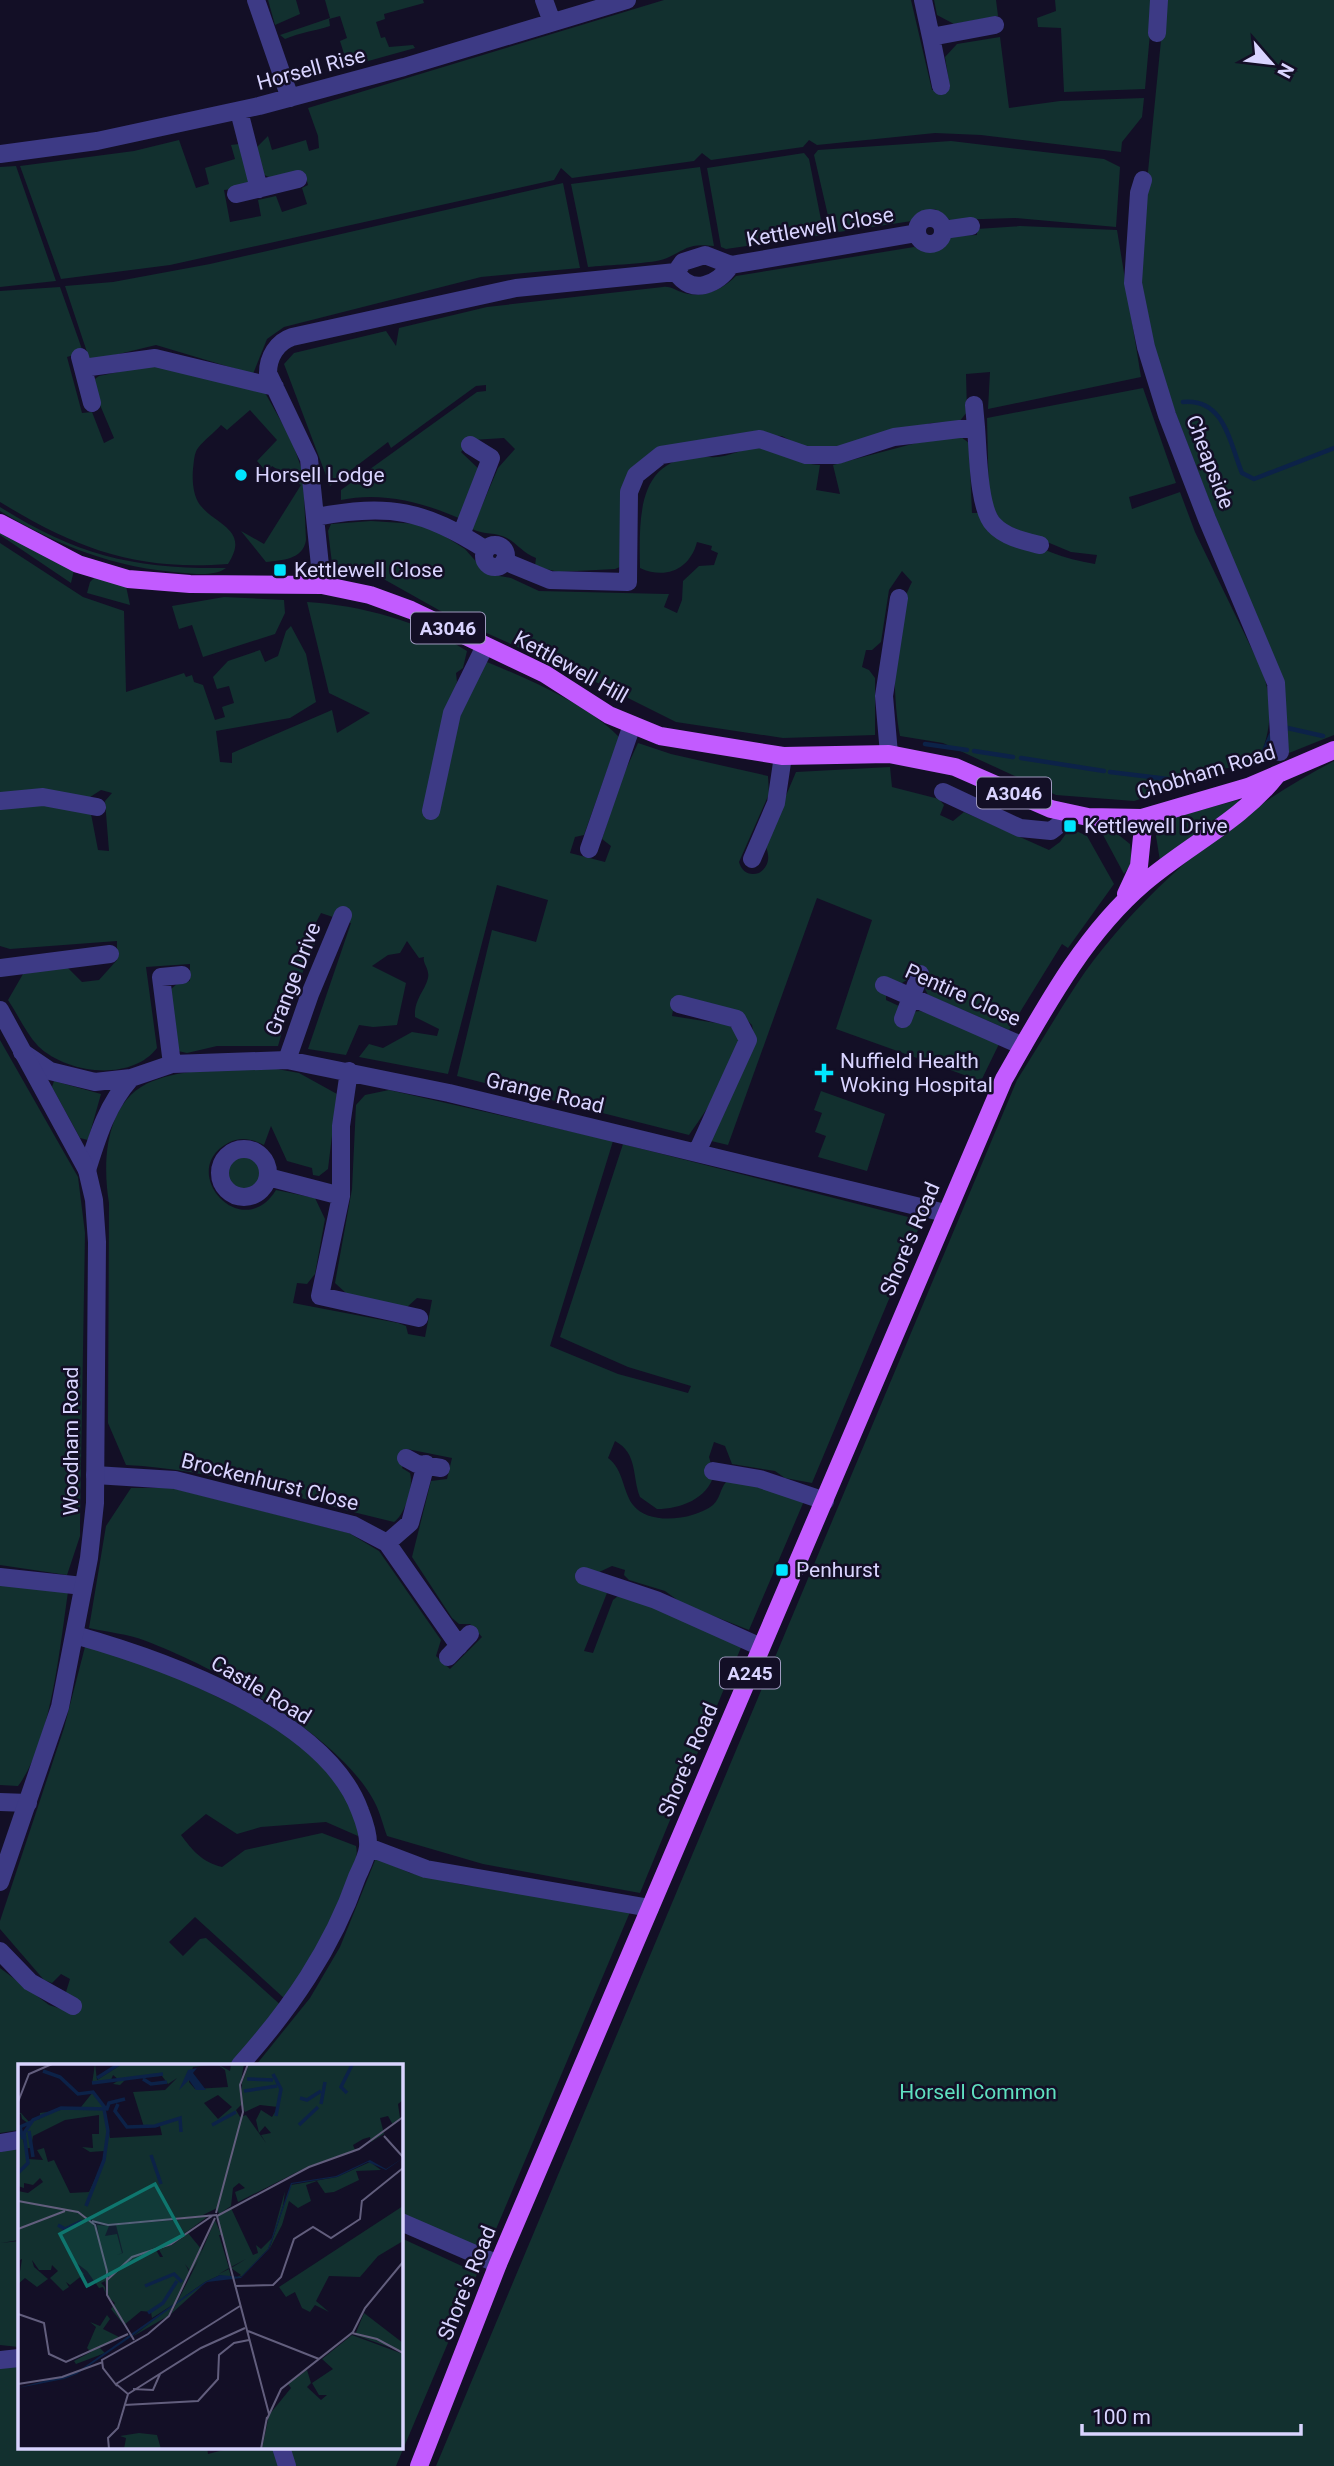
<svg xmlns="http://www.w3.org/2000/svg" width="1334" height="2466" font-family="Roboto,sans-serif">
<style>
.green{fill:#12302f}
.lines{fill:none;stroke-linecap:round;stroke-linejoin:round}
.stream{stroke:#0c2248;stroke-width:4.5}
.minor{stroke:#3d3a85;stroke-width:18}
.tertiary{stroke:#3d3a85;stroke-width:18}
.primary{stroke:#c25bff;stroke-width:18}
.poi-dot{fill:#00e5ff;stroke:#130f26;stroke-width:2.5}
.labels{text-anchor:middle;stroke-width:5;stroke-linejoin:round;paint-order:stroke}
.shield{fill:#130f26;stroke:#9e99be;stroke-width:2}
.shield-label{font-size:19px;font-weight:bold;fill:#d9d4ff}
.street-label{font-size:21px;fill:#d9d4ff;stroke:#130f26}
.poi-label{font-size:21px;fill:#d9d4ff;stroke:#130f26;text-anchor:start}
.park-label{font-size:21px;fill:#5fe0c0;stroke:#130f26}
.inset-river{fill:none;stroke:#0c2248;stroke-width:3.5}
.inset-road{fill:none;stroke:#625e7d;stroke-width:2}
.view{fill:#0f766e;fill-opacity:0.15;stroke:#0f766e;stroke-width:3.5}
.inset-edge{fill:none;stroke:#d9d4ff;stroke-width:3.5}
</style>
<rect width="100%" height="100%" fill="#130f26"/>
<path class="green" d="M268 0H296L300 14 275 25Z
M325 0H423L424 3 384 14 385 19 376 22 381 38 385 37 389 47 413 45 415 48 336 70 335 64 346 60 340 41 347 38 340 16 329 19 330 26C315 31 301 32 285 39L280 35 330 18Z
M664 0H911L932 90 950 88 945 57 957 44 1000 37 1009 108 1060 101 1144 98 1142 117 1122 142 1121 152 981 135 935 133 817 145 809 140 803 147 711 160 702 153 694 161 572 178 561 168 554 180 170 265 61 279 20 166 134 151 179 140 196 188 209 184 205 168 235 159 231 145 239 144 251 178 243 188 224 190 230 222 261 216 258 200 276 196 282 212 307 204 302 188 308 185 305 173 271 178 262 174 255 149 268 136 272 150 306 140 309 151 319 148 318 136 308 108Z
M934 0H996L998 16 954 24 937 15Z
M1055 0H1153L1145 89 1064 92 1061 28 1038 27 1037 18 1056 11Z
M1165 0H1334V735L1289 753 1281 688 1151 349 1137 283Z
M951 141 1104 159 1120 167 1116 227 1015 218 950 220 935 209 919 213 912 221 832 233 814 155 818 150Z
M804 153 809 159 824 235 726 249 721 247 707 168Z
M16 166 56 281 0 287V167Z
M700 167 714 246C689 243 688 248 667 258 655 264 605 265 588 267L571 184Z
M563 183 580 268 481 277 284 327 267 339 253 374 156 345 90 361 65 286 113 282 210 264Z
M1020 226 1117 230 1141 377 988 409 990 372 966 374 967 412 959 422 931 423 839 449 810 451 782 436 734 434 644 460 620 567 615 569 558 572 535 566 536 558C523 553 517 544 507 538 497 532 483 535 472 529L498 468 515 449 504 438 472 440 461 452 482 472 463 520C426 503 382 491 341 500V490L477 392 486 391V385L476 386 391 448 388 442 330 486 284 364 294 353 386 331 396 346 399 328 487 307 663 287C672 286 676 291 684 293 704 298 722 290 736 276L914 247C930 252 941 252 950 236L977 235V229Z
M60 287 83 352 67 357 82 413 92 412 104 443 114 438 92 386V381L99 376 157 364 263 389 292 441 303 473 306 540C303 560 282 560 266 562L241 531 264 544 301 485 272 466 264 477 260 473 264 469 257 461 277 440 250 410 227 430 221 425C214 433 204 440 198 448 194 453 194 462 193 469 192 480 193 496 200 505 217 526 250 530 228 564 136 571 77 549 0 502V291Z
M1143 388 1176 483 1129 497 1132 509 1180 492 1195 532 1263 672C1273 706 1272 733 1256 765L1173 774 1172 789 1134 801 1056 795 943 743 900 736C892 694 891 621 912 582L902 571 889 590 881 642 872 650H866L862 667 869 670 875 678V735L783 738 676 722 600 684 453 618 380 577 332 563 328 531 331 524 371 521 418 524 435 530 465 549 487 574 511 578 539 591 666 594H669L664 607 677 613 682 600 683 581 699 566 714 565 718 553 711 550 712 546 697 542C690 569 666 580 640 568 639 514 637 452 710 457 727 459 745 446 763 447 783 448 799 465 820 465L816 490 840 494 833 465 916 443 961 437 969 443 972 513H980C1020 539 1047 556 1095 564L1097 555 1071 552 1002 523 989 500 987 418Z
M0 507C78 556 134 569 226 568 216 576 197 574 184 573 115 568 58 546 0 511Z
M0 532 74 570 71 583 0 535Z
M0 543 83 597 124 611 126 692 184 673 186 677 192 675 194 682 203 685 215 720 225 717 222 707 234 703 229 686 217 689 213 677 228 661 260 650 265 662 278 656 286 631 291 626 306 654 316 702 290 718 216 731 220 762 232 763V753L332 710 337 733 370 713 329 693 307 602C360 605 422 622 467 651L463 668 456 673 457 682 444 719 452 733 481 667 487 662C530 680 587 704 619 737L584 835 575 837 570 853 605 862 611 846 602 839 621 780 638 743 671 754 768 776 769 794 739 862C742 872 749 876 759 873 770 866 770 855 765 845L796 772 890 767 892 787 939 799 944 805 940 815 953 821 964 812 1049 850 1060 842 1070 828 1087 836 1114 884 1068 948 1062 944 1009 1030 928 995 924 987 928 972 915 967 910 978 886 993V1000L912 1012 920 1011 948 1019 999 1044 981 1081 836 1029 872 920 817 898 728 1145 707 1140 754 1036 752 1025 744 1017 675 998 672 1016 729 1025C734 1029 740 1036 739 1043 738 1064 702 1117 689 1135L457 1076 492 930 536 942 548 900 497 885 448 1074 359 1057 369 1044 383 1048 412 1032 437 1036 439 1029 415 1017C414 999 425 991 428 978 430 969 422 963 424 957L419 958 407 941 400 953 388 955 372 966 406 983 397 1025 373 1027 359 1025 346 1055 308 1049 351 923 321 913 310 934 316 941 293 995 278 1046H217L187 1053 178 1051 171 989 178 983 190 981V964L146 967 157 1048C131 1082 67 1074 38 1046 26 1033 18 1015 8 1000L23 974 67 967 82 982 99 980 117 960V941L10 949 0 946V804L49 803 91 814 98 850 109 851 105 801 112 793 101 790 87 799 0 798Z
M95 577 126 586 130 605 87 593 90 582Z
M224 597 284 600 285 613 275 634 203 657 192 625 179 629 172 606Z
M1334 761V2466H436L1017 1080C1040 1044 1061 1007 1085 972 1149 884 1238 811 1334 761Z
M1238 800 1239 803 1160 861 1156 836 1164 820Z
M1103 829 1115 832 1130 844 1132 863 1124 874 1102 833Z
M0 1040 78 1177 85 1233 80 1525V1536L67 1575 0 1565Z
M266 1067 299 1073 337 1094 328 1169 319 1176 313 1175 312 1168 287 1161 271 1126 264 1145C253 1139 240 1136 228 1143 176 1171 242 1245 276 1190L315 1198 325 1219 315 1274 307 1284 297 1283 293 1303 398 1323 406 1326 408 1334 425 1337 432 1300 417 1298 406 1308 347 1294 335 1283 352 1189 356 1105 365 1095 389 1090 613 1141 550 1346 618 1374 688 1393 691 1386 628 1367 560 1337 623 1144 916 1219 920 1225 812 1483 785 1478 775 1471 732 1464 725 1446 714 1442 709 1457 714 1474C708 1499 680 1509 657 1509L640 1497C632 1477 638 1453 615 1441L608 1458C624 1470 622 1490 633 1505 649 1526 694 1520 713 1505 720 1499 720 1489 726 1482L739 1480 804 1501 749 1630 683 1604 665 1591 629 1580 624 1575 625 1570 612 1566 578 1582 607 1593 584 1651 593 1653 613 1600 618 1596 661 1610 742 1645 640 1893 483 1864 387 1836C383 1825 380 1812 374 1801 339 1735 215 1667 146 1641 128 1634 107 1632 89 1628L106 1526 131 1488H172L349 1533 379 1551 441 1640 436 1656 450 1669 482 1637 470 1624H459L452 1618 412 1557 431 1481 447 1479 452 1458 407 1449 402 1468 410 1473C414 1486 405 1515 394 1522 306 1502 216 1469 126 1465L108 1423 109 1203C102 1161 105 1099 153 1081 186 1068 230 1069 266 1067Z
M54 1081 101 1094 88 1140 80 1138 52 1087Z
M821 1091 885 1114 867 1171 818 1157 826 1136 815 1132 822 1113 814 1110Z
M225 1173a19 19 0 1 1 38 0a19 19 0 1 1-38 0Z
M0 1584 68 1592C60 1646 51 1743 18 1786L0 1785Z
M86 1643 156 1667 271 1723 336 1773 360 1833 358 1836 326 1822 261 1827 237 1834 206 1814 181 1835C192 1850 202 1862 222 1867L245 1850 322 1833 356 1846C364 1877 302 1971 285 1999L195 1917 169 1942 183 1956 200 1939 206 1938 284 2008 234 2065H19V2130L0 2133V1968L49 2005 71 2012 66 1992 70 1979 61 1974 52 1983 44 1980 0 1929V1921L64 1728Z
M376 1858 410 1873 464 1885 526 1891 630 1912 396 2466H290L285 2447H401V2238L464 2267 473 2247 401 2215V2065H256L310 1998 340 1947Z
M16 2148 19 2240 1 2243 19 2241V2347L0 2345V2152Z
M0 2366 19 2367 20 2447H207L208 2454 235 2447H278L283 2466H0Z"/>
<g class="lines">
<path class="stream" d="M1183 402C1225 398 1230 444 1242 473L1254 479 1334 448
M1283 727 1323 736
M925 744 967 750
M974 751 1013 757
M1021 758 1104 771
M1259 763 1271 735
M1110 772 1168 779"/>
<path class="minor" d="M256 0 290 98
M544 0 552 22
M923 0 931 37 995 25
M1157 33 1159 0
M931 37 941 86
M239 111 259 189
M0 154 97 141 259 106 404 67 627 0
M1143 180 1139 193 1133 283 1146 347 1167 415 1207 519 1276 683 1280 752
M236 194 298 179
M917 231a13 13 0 1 1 26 0a13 13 0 1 1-26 0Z
M943 230 971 226
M705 255 731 265C718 284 692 297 676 272L683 262Z
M731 265 917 233
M80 357 92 403
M83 368 155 358 275 387
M974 405 976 427
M316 517C389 503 424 510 486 550
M461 535 491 458 470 445
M484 556a11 11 0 1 1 22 0a11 11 0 1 1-22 0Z
M504 561 550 580 628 582 629 492 636 475 661 455 760 439 806 455H838L894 437 976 427C978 449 978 510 994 525 1005 537 1024 541 1040 545
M322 585 309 459 268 373C268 357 277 342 292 337L516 288 676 272
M889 754 884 696 899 598
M943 792 1020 828 1051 831 1060 824 1064 813
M0 801 43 797 97 807
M431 811 452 713 485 646
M589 849 632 725
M752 859 776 803 783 756
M0 968 110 954
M884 985 1023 1046
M679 1004 737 1019 748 1040 697 1152
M903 1019 920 974
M22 1052 50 1071 95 1082 131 1078 172 1064 287 1060 449 1093 945 1213
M287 1060 310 994 343 915
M172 1064 161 977 182 975
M349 1071 341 1126V1196L320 1296 419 1318
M220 1173a24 24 0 1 1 48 0a24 24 0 1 1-48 0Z
M87 1170C98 1135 107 1105 131 1078
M268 1177 341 1196
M406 1458 417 1464 441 1468
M713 1471 760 1479 825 1501
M95 1475 175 1480 353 1525 387 1543 410 1523 426 1464
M387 1543 459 1646
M584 1576 656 1600 761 1647
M0 1577 83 1586
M75 1635C164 1660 326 1717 360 1811 364 1821 369 1836 368 1847 367 1857 361 1868 357 1877 332 1949 290 2009 240 2065
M448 1657 470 1634
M0 1802 28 1803
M368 1847 426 1869 650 1908
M0 1951 30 1982 73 2006
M0 2143 19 2140
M401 2222 498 2264
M0 2360 19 2358
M281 2447 287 2466"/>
<path class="tertiary" d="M0 1010 87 1170 94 1200 97 1242 95 1503 89 1558 60 1707 0 1882"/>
<path class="primary" d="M0 523 78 564 128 579 190 584 322 585 370 595 411 610 545 674 609 715 660 736 783 756 889 754 955 767 1051 809 1088 817 1142 818 1248 787 1334 750
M1126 894 1139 866 1143 827
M419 2466 498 2264 1004 1079C1043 1011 1083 935 1144 883 1187 846 1242 820 1277 775"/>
</g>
<g class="poi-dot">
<circle cx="241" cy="475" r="7"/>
<rect x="273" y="563" width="14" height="14" rx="3.5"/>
<rect x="1063" y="819" width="14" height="14" rx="3.5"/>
<path d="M820.5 1062.5h7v7h7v7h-7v7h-7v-7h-7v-7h7z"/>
<rect x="775" y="1563" width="14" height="14" rx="3.5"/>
</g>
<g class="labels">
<g class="shield">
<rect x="411" y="612.5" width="74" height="31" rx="5"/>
<rect x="977" y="777.5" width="74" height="31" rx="5"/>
<rect x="720" y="1657.5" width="60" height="31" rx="5"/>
</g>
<g class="shield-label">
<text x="448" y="635">A3046</text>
<text x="1014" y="800">A3046</text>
<text x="750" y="1680">A245</text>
</g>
<g class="street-label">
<text transform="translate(311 69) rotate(-15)" y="7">Horsell Rise</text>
<text transform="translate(820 227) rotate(-10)" y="7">Kettlewell Close</text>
<text transform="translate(1210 462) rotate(69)" y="7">Cheapside</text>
<text transform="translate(571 667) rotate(29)" y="7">Kettlewell Hill</text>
<text transform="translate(1206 772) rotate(-17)" y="7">Chobham Road</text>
<text transform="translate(293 979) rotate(-69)" y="7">Grange Drive</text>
<text transform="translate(963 995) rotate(24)" y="7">Pentire Close</text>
<text transform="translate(545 1093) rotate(13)" y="7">Grange Road</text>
<text transform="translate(910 1239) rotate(-67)" y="7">Shore's Road</text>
<text transform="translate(71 1441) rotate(-90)" y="7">Woodham Road</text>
<text transform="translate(270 1482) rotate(14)" y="7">Brockenhurst Close</text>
<text transform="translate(261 1690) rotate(31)" y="7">Castle Road</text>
<text transform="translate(688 1760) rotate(-67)" y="7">Shore's Road</text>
<text transform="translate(467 2283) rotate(-68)" y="7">Shore's Road</text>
</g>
<g class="poi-label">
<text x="255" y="482">Horsell Lodge</text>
<text x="294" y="577">Kettlewell Close</text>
<text x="1084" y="833">Kettlewell Drive</text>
<text x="840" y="1068">Nuffield Health<tspan x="840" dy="24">Woking Hospital</tspan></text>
<text x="796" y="1577">Penhurst</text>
</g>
<g class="park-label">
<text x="978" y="2099">Horsell Common</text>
</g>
</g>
<g transform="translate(18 2064)">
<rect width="385" height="385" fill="#130f26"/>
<path d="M77 0 79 16 104 0H199L212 7 213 0H226L222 22 223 40 224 19 231 0H385V36L380 40 382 54 375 61 370 52 362 54 366 70 353 78 352 73 345 75 335 81 337 86 289 103 220 138 217 128 227 124 221 119 215 124 213 142 201 150 199 144 183 152 90 160 71 155 78 165 84 191 79 161 91 162 87 172 99 170 104 189 99 191 105 189 98 161 159 156 193 150 151 181 137 184 142 193H145L140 184 154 181 170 169 184 186 181 194 197 156 203 170 200 152 213 144 235 191 240 189 238 181 243 185 254 174 267 127 265 142 255 172 250 185 224 212 221 213 217 214 223 211 213 204 228 195 213 203 204 171H201L211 204 201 210 211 205 213 214 202 211 187 218 164 234 185 221 153 250 181 195 173 208 167 200 172 209 150 252 114 273 156 240 134 254 133 248 123 247 106 261 93 245 97 239 90 233 87 217 83 219 87 223 88 230 85 223 81 224 69 207 52 194 66 210 52 221 48 218 51 223 45 227 32 214 40 207 34 201 33 206H21L14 196 16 203 30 215 19 223 7 214 0 220 4 195 0 197V166L4 164H0V127L10 129 25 118 22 114 15 121 6 119V124L0 122V62L10 59 4 55 3 50H0L3 49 11 58 2 64 10 95 25 96 19 86 26 84 30 98 36 96 52 129 71 128 86 95V87L72 88 64 83 75 84 74 70H81V51L47 56 15 72 13 84H8L7 69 15 56 22 55V49L63 43 75 28 87 45 92 74 144 71 142 62 126 63 115 28 147 26 159 14 150 20 144 12 109 14 102 21 95 20 101 16 95 11 93 16 74 20ZM199 0 207 6 210 23 177 25 171 18 175 3ZM200 31 214 43 200 55 186 39ZM223 41 227 48 242 41 260 43 254 53 243 46 238 56 241 69 247 62 253 69 243 71 248 79 228 51 222 53 218 46ZM352 98 363 106 338 107 341 116 316 128 307 129 299 117 288 121 293 137 280 144 271 137 264 161 251 186 273 121 319 113ZM385 142V177L360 192 342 213 311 212 298 237 311 248 297 241 292 248 284 244 277 228 268 233 261 223ZM346 249 385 279V288L337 271ZM89 251 92 255 85 265 101 273 81 283 87 289 58 300 56 297 73 288 69 284 78 263 72 258 82 262ZM334 271 385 290V385H244L251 351 273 324 270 320 289 306 293 319 289 323 303 336 309 331H301L294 319 315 305 304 295ZM121 369 139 371 143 385H106L108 374 102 372Z" fill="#12302f" fill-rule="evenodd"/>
<path d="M179 4 175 9 188 26H178L171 16 161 26 170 6ZM385 94 368 106 350 98 319 113 274 120 251 185 223 214 189 218 110 275 59 310 46 315 0 324 59 308 187 218 202 211 223 213 250 185 273 119 318 112 352 96 368 105Z" fill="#0c2248"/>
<path class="inset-river" d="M25 7 42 13 60 30 75 28 88 45M255 10 263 25 258 52M79 14 101 0M125 15 133 20 149 18M229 15 255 16M74 19 145 10M226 27 259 22M329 29 323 23 334 1M282 34 289 36 303 27M100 40 97 47 109 63 137 62 162 54 163 68M303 40 307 18M194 61 218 48M281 61 300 43M11 67 15 93M5 75 2 63 13 58M133 91 143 120M0 109 10 99 6 69 15 56 43 44 89 45 91 39 107 35M68 142 86 96 90 67 86 45M40 161 47 165 64 157M127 222 156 210 164 218M130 249 145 239 159 217"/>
<path class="inset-road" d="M0 38 11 10 34 0M366 72 385 93M0 137 60 148 77 161 89 207V231L116 276M344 137 385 104M198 149 225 48 222 21 230 0M199 152 251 350M199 152 291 103 341 85 385 53M74 157 90 161 199 151M0 165 47 147M89 216 114 193 153 180 194 152M217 222 255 221 263 213 276 175 295 163 313 174 342 155 344 136M0 250 26 259 31 290 48 298 110 270M230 267 301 295M334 269 359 275 385 289M0 320 44 313 85 298M98 320 222 242M99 322 85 304 84 296 130 270 151 252 197 154M115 325 135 326 142 310M110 330 183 284 227 264M106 341 180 337 200 315 201 291 216 279 231 276M249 355 263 325 335 268 347 244 385 198M91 385 90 374 100 364 110 330 98 320M243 385 249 353"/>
<path class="view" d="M137 120 165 171 69 222 42 170Z"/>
<rect width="385" height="385" class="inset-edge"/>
</g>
<g transform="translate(1271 63) rotate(118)" stroke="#130f26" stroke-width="5" paint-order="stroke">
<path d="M0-5L12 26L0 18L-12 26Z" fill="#d9d4ff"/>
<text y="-10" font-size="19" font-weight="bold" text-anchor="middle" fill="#d9d4ff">N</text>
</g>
<path d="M1082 2424v10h219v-10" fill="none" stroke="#d9d4ff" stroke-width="3.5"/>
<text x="1092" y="2424" font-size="21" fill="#d9d4ff" stroke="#130f26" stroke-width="5" paint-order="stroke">100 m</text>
</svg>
